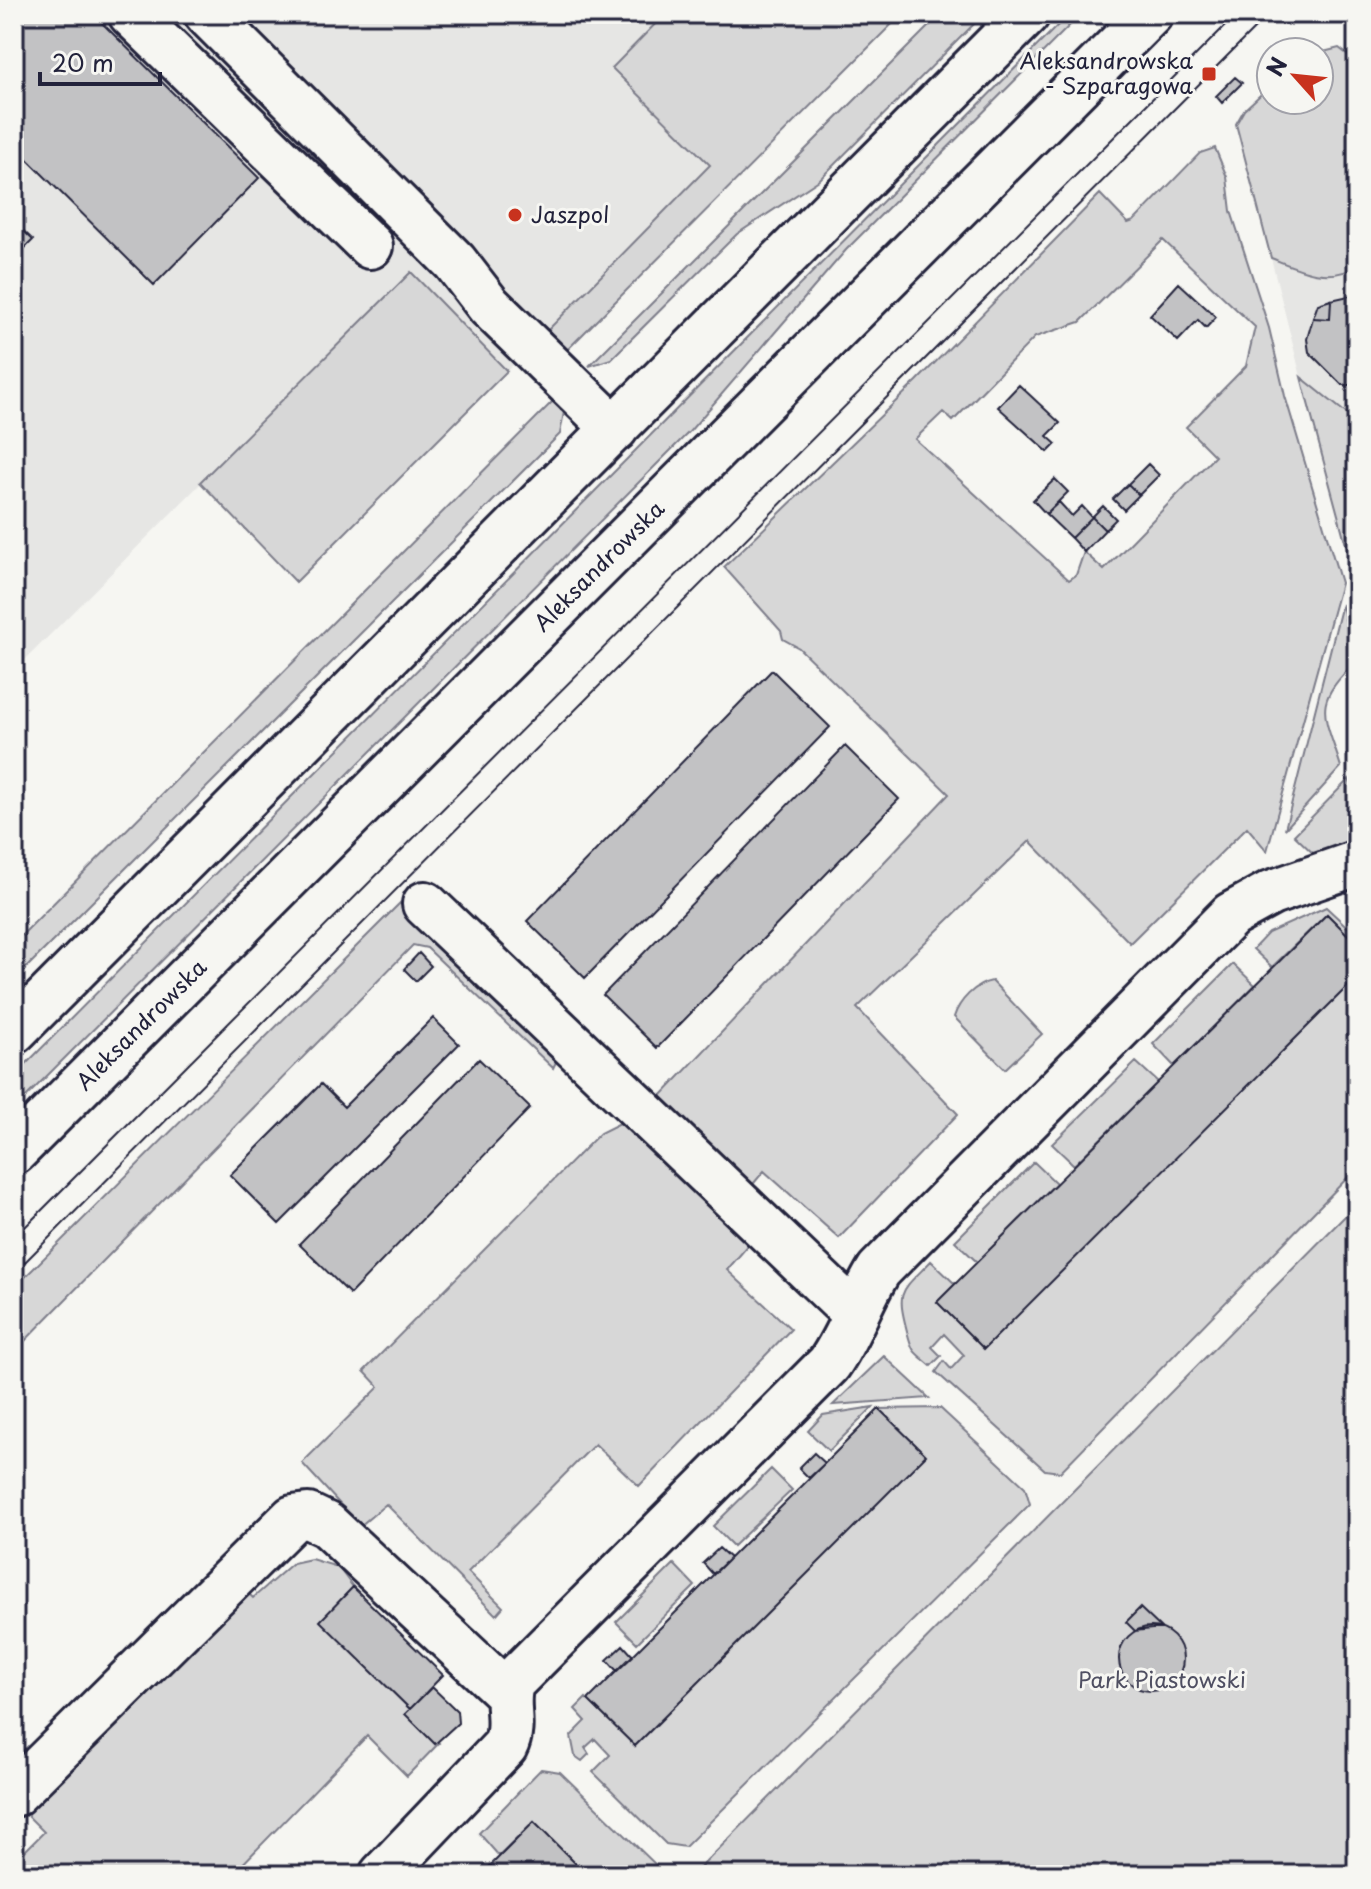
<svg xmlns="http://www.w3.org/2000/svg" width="1371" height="1889" font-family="'Playpen Sans',sans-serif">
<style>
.built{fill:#e6e6e4}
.green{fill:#d7d7d7;stroke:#7c7c89;stroke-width:2;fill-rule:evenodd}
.building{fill:#c2c2c4;stroke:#22223b;stroke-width:2}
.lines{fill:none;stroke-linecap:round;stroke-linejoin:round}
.minor-casing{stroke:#22223b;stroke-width:50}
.major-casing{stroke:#22223b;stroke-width:50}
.minor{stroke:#f6f6f2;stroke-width:44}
.major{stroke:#f6f6f2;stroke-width:44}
.tram{stroke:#22223b;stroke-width:2}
.poi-dot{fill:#c8321e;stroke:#f6f6f2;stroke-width:3}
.labels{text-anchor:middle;stroke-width:6;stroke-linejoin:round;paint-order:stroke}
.poi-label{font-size:22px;fill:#22223b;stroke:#f6f6f2;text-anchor:end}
.street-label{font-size:22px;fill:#22223b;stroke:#f6f6f2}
.park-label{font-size:22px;fill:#4f4f62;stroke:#f6f6f2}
</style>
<rect width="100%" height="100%" fill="#f6f6f2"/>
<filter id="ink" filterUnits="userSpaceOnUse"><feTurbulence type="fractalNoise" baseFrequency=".0125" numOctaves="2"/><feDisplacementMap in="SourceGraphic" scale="16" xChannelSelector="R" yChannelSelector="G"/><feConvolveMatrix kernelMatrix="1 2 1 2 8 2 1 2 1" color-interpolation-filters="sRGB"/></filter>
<g filter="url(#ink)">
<path class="built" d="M14 14H665L612 68 710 165 507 371 411 272 14 671Z
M1271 258 1357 274V434L1301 377Z"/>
<path class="green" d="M665 14H902L563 354 544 334 710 165 612 68Z
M941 14H968L976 22 819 180 737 234 611 359 589 366Z
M1069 14H1081L846 250 690 431 14 1109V1076Z
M1339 48 1357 62V266C1328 284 1299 269 1271 258L1236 124 1244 110 1271 85V100H1319V53Z
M1215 148 1227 177 1231 211 1269 328 1285 396 1341 583 1267 851 1247 827 1130 943 1030 841 857 1008 958 1114 839 1238 764 1171 744 1195 658 1099 949 794 799 648 783 639 781 631 724 567 917 381 1100 194 1128 223 1134 221 1200 153ZM1163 240 1255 327 1246 366 1186 427 1215 456 1104 570 1084 552 1076 575 1069 580 915 439 943 412 953 421 1035 337 1080 322Z
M411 272 507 371 296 582 200 482Z
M1301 377 1357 422V586L1356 582Z
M557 397 564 412 560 434 14 980V943Z
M1342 604 1355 663C1310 704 1325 715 1341 767L1285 829Z
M1349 779 1357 801V837L1349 846 1318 858 1294 835Z
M401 902 561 1052 553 1068 427 948 413 945 14 1352V1288Z
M1326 907 1357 936V944L1327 914 1272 967 1253 949 1268 933Z
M1233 964 1255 985 1174 1066 1153 1044Z
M1357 977V1168L1060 1472 1045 1470 936 1372 944 1361 951 1369 964 1355 944 1334 932 1347 941 1356 931 1366C913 1350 913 1354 907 1331 896 1289 901 1292 931 1261L955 1284 937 1302 984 1348Z
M992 981 1042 1034 1005 1069 954 1017C959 1001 975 984 992 981Z
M1136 1062 1158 1082 1074 1165 1052 1144Z
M624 1121 751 1242 727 1270 791 1329 639 1486 595 1444 468 1572 503 1607 496 1615 386 1504 360 1526 302 1463 379 1387 364 1371 600 1133Z
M1034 1162 1056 1183 977 1262 955 1241Z
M1357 1204V1875H693Z
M884 1356 929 1398 833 1405Z
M873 1407 829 1451 808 1431 823 1415Z
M940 1408 1025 1487 1030 1504 685 1847 666 1844 593 1772 610 1755 595 1739 585 1748 589 1754 582 1761 575 1756 571 1736 586 1721 575 1709 586 1698 635 1746 925 1454 879 1409Z
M771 1469 792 1490 733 1546 713 1526Z
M311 1559 338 1567 353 1587 321 1621 410 1709 406 1714 439 1743 407 1776 367 1736 232 1875H14V1862L44 1832 22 1810 245 1590 253 1598 293 1563Z
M674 1564 695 1586 637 1643 616 1622Z
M541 1769 560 1772 656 1865 648 1875H571L579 1867 534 1822 499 1856 479 1833Z"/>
<path class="building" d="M14 14H93L259 178 154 285 14 146Z
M1235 77 1242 83 1222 103 1216 96Z
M14 222 33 240 14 259Z
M1179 283 1216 317 1206 328 1198 320 1178 341 1150 315Z
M1353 295 1357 296V385H1342L1309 352 1307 339 1313 318 1330 319 1331 300Z
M1331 300 1330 319 1313 318 1318 304Z
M1019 385 1060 423 1047 436 1056 444 1048 452 998 407Z
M1148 464 1159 475 1139 495 1128 484Z
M1055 479 1068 492 1046 514 1033 500Z
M1128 484 1139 495 1124 510 1113 499Z
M1059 502 1072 516 1082 506 1092 517 1071 538 1046 514Z
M1103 506 1116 519 1105 530 1092 517Z
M1092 517 1105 530 1084 552 1071 538Z
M772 670 830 727 585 978 527 921Z
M845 746 899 799 657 1048 603 995Z
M1327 914 1357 944V977L984 1349 937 1302Z
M419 953 431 966 416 981 404 969Z
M433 1018 459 1044 279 1224 230 1175 321 1084 344 1107Z
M479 1059 530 1108 350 1294 299 1244Z
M879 1409 926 1455 635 1746 588 1700Z
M814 1453 825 1463 809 1478 799 1468Z
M719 1548 730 1558 713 1574 703 1563Z
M353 1587 443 1675 410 1709 320 1621Z
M1140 1608 1161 1628 1135 1631 1126 1622Z
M1119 1659a32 32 0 1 1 64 0a32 32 0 1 1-64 0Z
M623 1645 633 1656 617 1671 607 1660Z
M432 1687 457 1711 458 1723 435 1744 405 1714Z
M534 1822 579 1867 571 1875H481Z"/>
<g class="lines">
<defs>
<path id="minor" d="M131 14 370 246
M207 14 455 262 489 306 615 429
M425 904 856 1315
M14 1794 293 1518 308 1516 327 1525 507 1693
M382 1875 505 1746C516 1725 503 1703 512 1682L829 1364C850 1334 860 1300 879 1270L1231 915 1271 893 1357 863"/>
<g id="major">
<path d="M14 1031 1027 14"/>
<path id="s1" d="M14 1152 1150 14"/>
</g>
</defs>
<use href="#minor" class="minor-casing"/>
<use href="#major" class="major-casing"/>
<use href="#minor" class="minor"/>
<use href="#major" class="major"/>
<path class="tram" d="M14 1238 1237 14
M14 1273 1269 14"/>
</g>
</g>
<g class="poi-dot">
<rect x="1201" y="66" width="16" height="16" rx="4"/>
<circle cx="515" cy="215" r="8"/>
</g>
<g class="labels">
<g class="poi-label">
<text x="1193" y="69">Aleksandrowska<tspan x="1193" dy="25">- Szparagowa</tspan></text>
<text x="531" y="223" text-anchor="start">Jaszpol</text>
</g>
<g class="street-label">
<text dy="8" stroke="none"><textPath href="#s1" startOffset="828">Aleksandrowska</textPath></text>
<text dy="8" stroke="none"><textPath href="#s1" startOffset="180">Aleksandrowska</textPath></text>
</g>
<g class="park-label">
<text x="1162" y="1688">Park Piastowski</text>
</g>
</g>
<rect width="1371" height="1889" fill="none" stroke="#f6f6f2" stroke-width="48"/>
<rect x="24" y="24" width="1323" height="1841" fill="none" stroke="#22223b" stroke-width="3" filter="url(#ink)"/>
<g transform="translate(1295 76) rotate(297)"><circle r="38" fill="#f6f6f2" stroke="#a1a1a9" stroke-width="2"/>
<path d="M0-6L14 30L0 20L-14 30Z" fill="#c8321e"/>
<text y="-12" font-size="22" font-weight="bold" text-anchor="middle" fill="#22223b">N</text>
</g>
<path d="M40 72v12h120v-12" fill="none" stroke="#22223b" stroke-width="4"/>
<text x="52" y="72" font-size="24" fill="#22223b" stroke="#f6f6f2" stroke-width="6" paint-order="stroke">20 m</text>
</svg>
